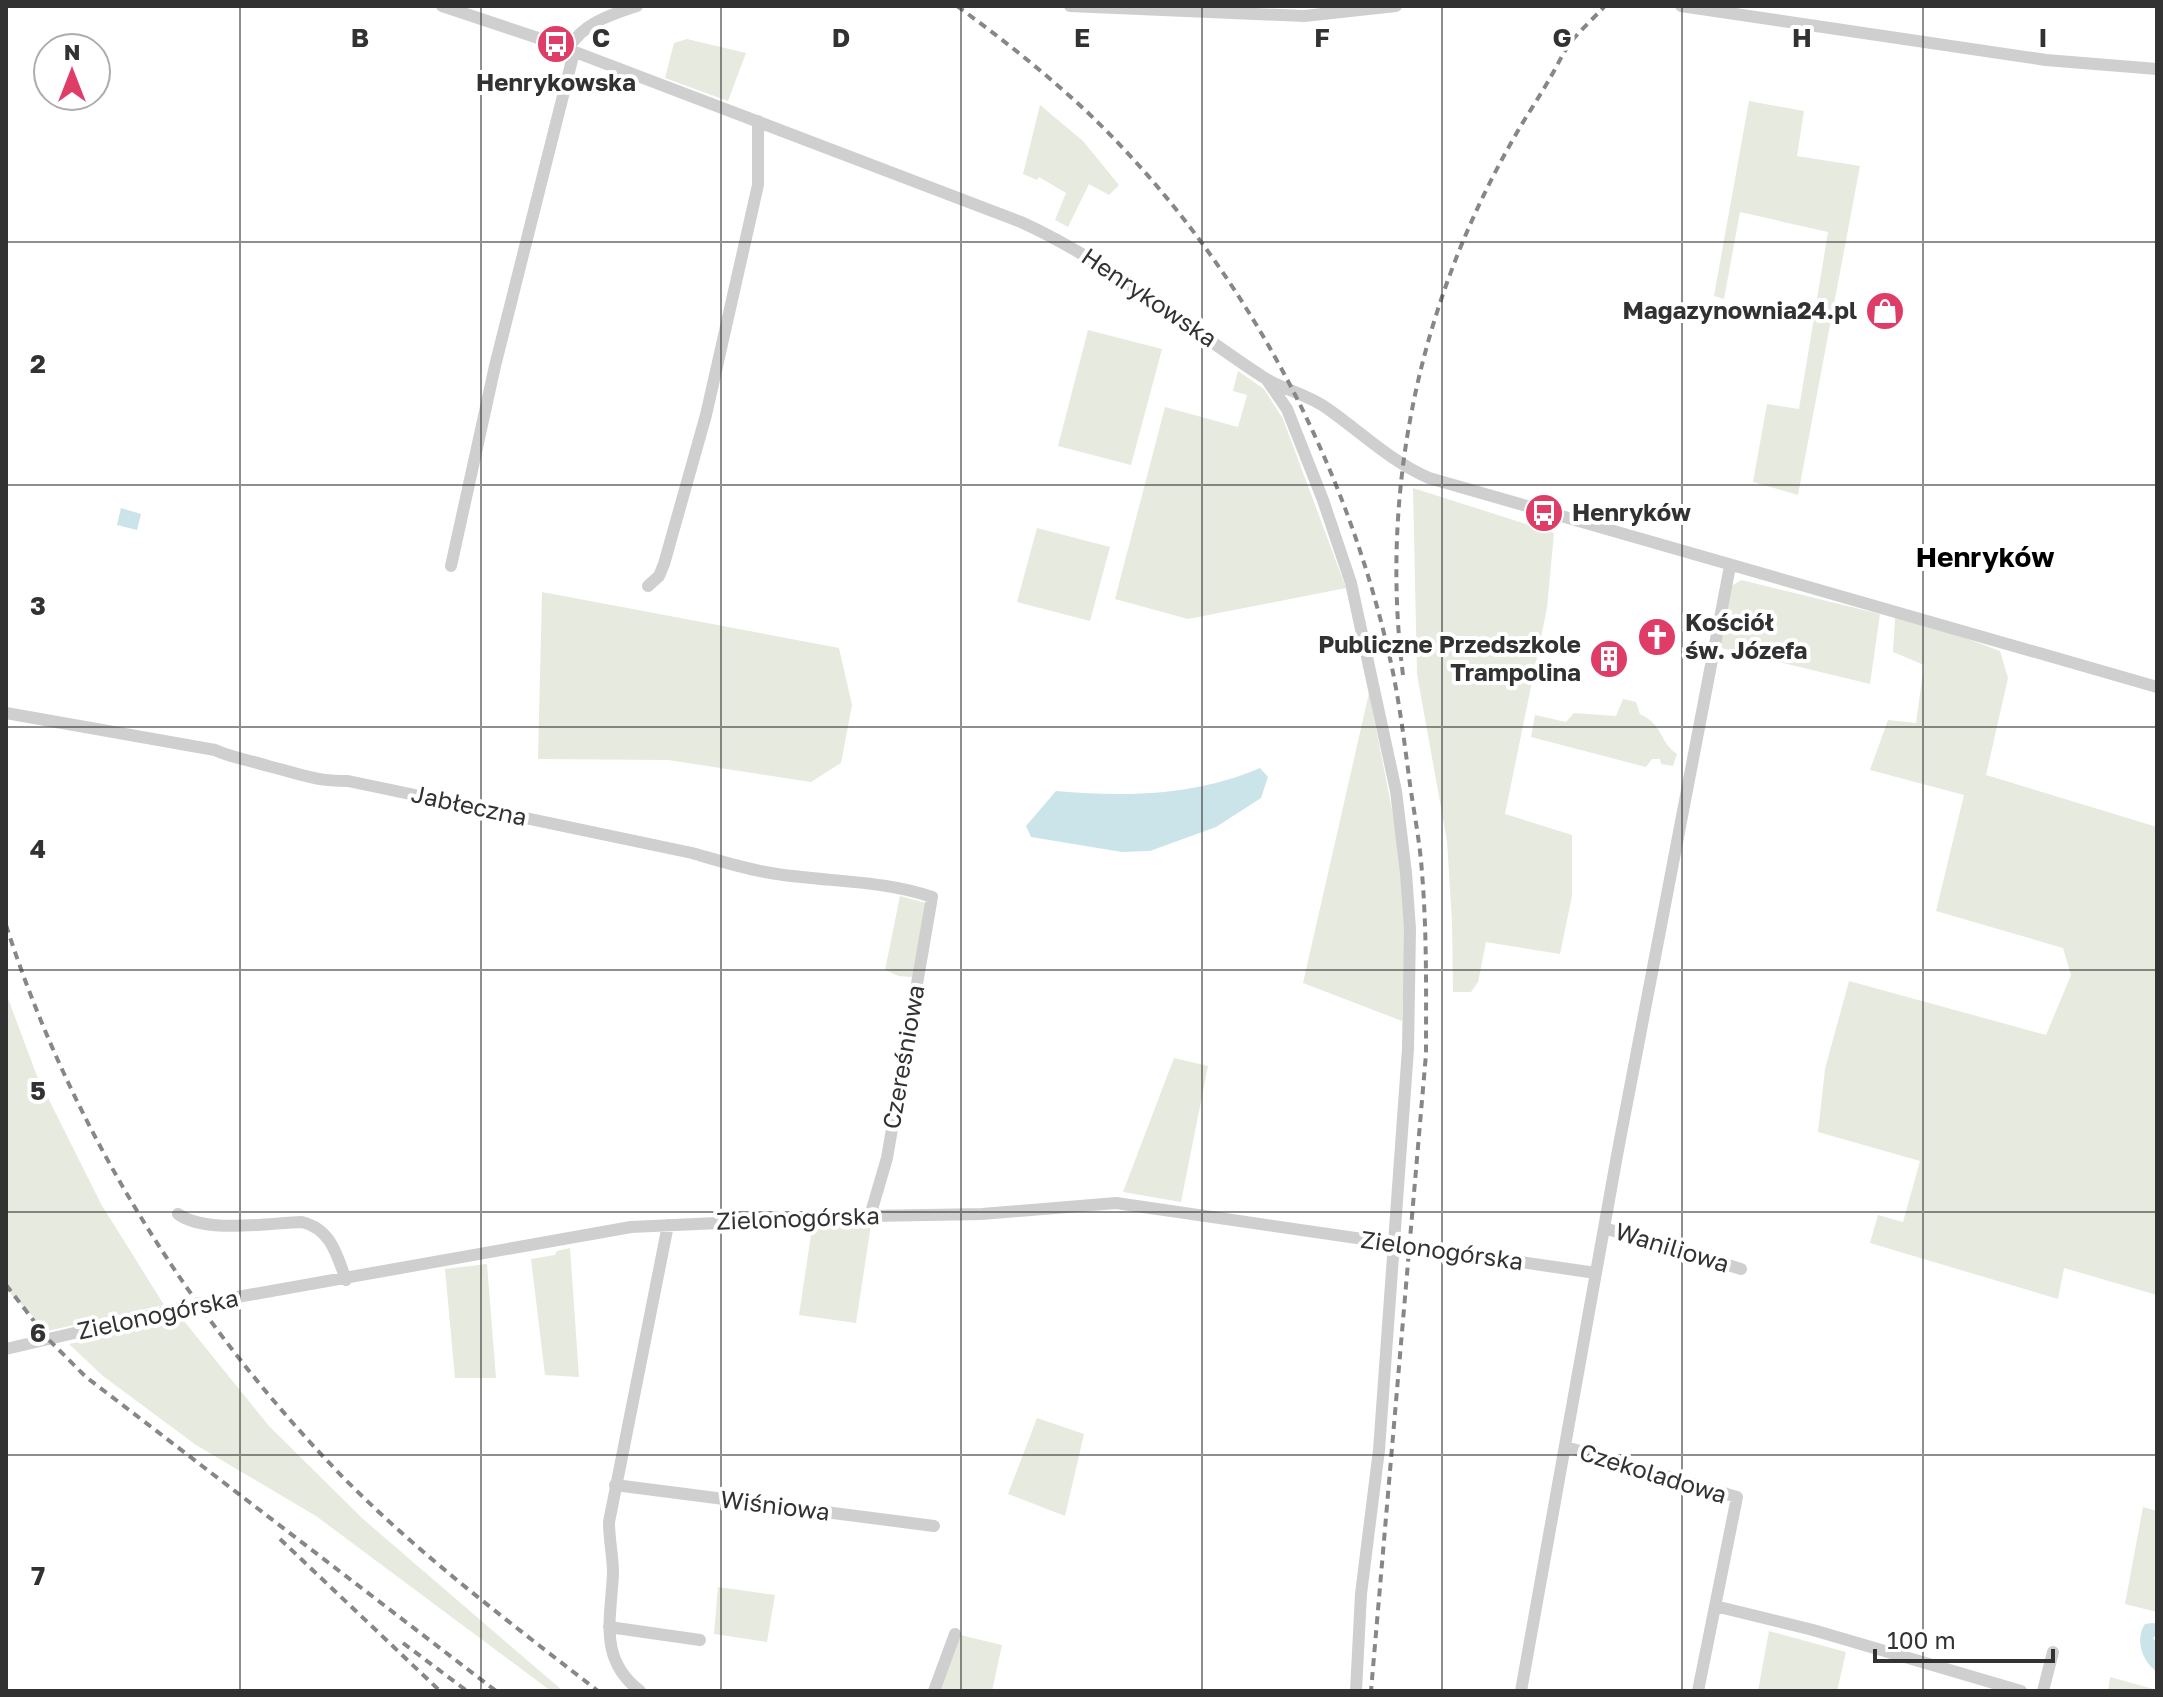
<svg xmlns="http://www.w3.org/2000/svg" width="2163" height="1697" font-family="'Golos Text',sans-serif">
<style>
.green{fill:#e7eade}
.water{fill:#cbe4ea}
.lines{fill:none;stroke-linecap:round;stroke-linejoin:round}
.minor{stroke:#cfcfcf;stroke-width:12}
.rail{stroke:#878787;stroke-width:4;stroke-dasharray:8 6;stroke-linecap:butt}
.grid{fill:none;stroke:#323232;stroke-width:2;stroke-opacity:0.55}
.labels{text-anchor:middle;stroke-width:8;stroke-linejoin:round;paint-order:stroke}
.poi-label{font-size:24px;font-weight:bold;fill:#323232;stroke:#fff;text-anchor:end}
.street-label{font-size:24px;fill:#323232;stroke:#fff}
.quarter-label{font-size:28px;font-weight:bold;fill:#000;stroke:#fff}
.grid-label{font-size:26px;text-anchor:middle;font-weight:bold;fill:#323232;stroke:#fff;stroke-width:8;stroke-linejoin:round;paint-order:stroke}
</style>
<rect width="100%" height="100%" fill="#fff"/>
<path class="green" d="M687 39 746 53 728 101 665 78 674 43Z
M1749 101 1804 111 1797 156 1860 166 1798 495 1753 482 1767 404 1799 409 1828 232 1740 212 1724 299 1714 296Z
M1040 105 1083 141 1119 185 1109 195 1089 184 1068 227 1055 220 1066 193 1039 177 1037 180 1023 174Z
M1088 330 1162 349 1131 465 1058 446Z
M1238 371 1264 389 1283 419 1346 588 1188 619 1115 599 1165 407 1238 427 1247 395 1233 391Z
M1413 488 1554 533 1547 608 1505 814 1572 835V896L1560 954 1486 942 1478 982 1471 992H1453L1452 922 1447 841 1417 674Z
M1037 528 1110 547 1090 621 1017 602Z
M1741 580 1880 614 1870 684 1717 647 1730 587Z
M542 592 839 648 852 705 841 763 811 782 668 760 538 759Z
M1895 618 1941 629 2000 651 2008 678 1986 775 2157 827V1295L2064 1268 2058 1299 1870 1243 1878 1215 1903 1222 1920 1161 1818 1132 1825 1069 1849 981 2046 1035 2071 975 2063 948 1936 911 1964 795 1870 770 1888 720 1916 723 1924 665 1893 652Z
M1369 693 1400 850 1406 917 1402 1021 1303 983Z
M1623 699 1636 702 1640 714C1664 725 1659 742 1677 754L1673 766 1661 764 1660 759H1652L1646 767 1531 737 1535 715 1566 722 1574 713 1616 716Z
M900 896 926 903 913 977 899 976 885 970Z
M6 993 37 1076 101 1204 164 1305 47 1331 11 1294 6 1281Z
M1174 1058 1208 1066 1181 1202 1123 1192Z
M871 1225 856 1323 799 1315 812 1228Z
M570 1248 579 1377 545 1375 531 1259 555 1255 557 1251Z
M487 1264 496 1378H455L445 1269Z
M184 1321 269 1426 363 1519 563 1691H551L316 1516 196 1445 103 1376 69 1344Z
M1037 1418 1084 1434 1065 1516 1008 1494Z
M2143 1507 2157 1511V1612L2125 1604Z
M718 1587 775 1595 767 1642 714 1634Z
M1769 1631 1846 1652 1837 1691H1758Z
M960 1635 1002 1645 992 1691H938Z
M2110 1677 2157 1690V1691H2108Z"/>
<path class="water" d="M121 508 141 514 137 530 117 525Z
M1260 768 1268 777 1261 798 1216 827 1150 851 1122 852 1031 837 1026 826 1056 791C1126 797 1195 796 1260 768Z
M2153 1623 2157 1624V1634L2153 1638 2157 1644V1672C2143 1662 2134 1640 2145 1624Z"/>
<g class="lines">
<path class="minor" d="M442 6 541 39 1021 222C1109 262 1182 324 1263 377 1283 390 1308 394 1328 409 1362 433 1390 461 1429 478L2157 687
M1070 6 1304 16 1396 6
M1681 6 2046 60 2157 69
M568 49C583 23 610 15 637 6
M1267 380 1287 409 1323 500 1351 583 1396 791 1406 873 1410 929 1408 1049 1379 1450 1361 1594 1356 1691
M451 566 495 366 574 52
M648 586 659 576 664 564 706 415 758 185V121
M6 713 215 750C232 758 250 760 268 766 300 774 314 781 348 781L692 853C720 861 748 870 777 874 829 882 883 880 932 897L887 1158 870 1216
M178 1214C206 1234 268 1223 302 1222 331 1229 337 1255 346 1280
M1604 1228 1741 1269
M6 1349 198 1304 631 1227 870 1216 982 1214 1116 1203 1596 1273
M1566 1447 1737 1497 1698 1691
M615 1485 934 1526
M1715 1606 1813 1630 2021 1691
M609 1627 700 1640
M640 1691C598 1659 611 1619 613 1573 613 1556 609 1540 609 1522L668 1225
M934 1691 955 1634
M1521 1691 1618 1150 1730 566
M2043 1691 2053 1652"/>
<path class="rail" d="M957 6C1001 38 1044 72 1084 109 1239 256 1345 455 1391 663 1399 700 1404 739 1409 777 1413 808 1420 841 1422 873 1427 933 1426 994 1426 1054L1371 1691
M1403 675C1379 487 1421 299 1515 136 1526 116 1539 98 1550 78 1556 68 1561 57 1568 46 1578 32 1593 19 1605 6
M6 925C71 1128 188 1315 335 1469 414 1551 508 1621 598 1691
M6 1285 48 1339 86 1377 496 1691
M280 1539 440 1691
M403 1643 467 1691"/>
</g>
<path class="grid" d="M240 6V1691M481 6V1691M721 6V1691M961 6V1691M1202 6V1691M1442 6V1691M1682 6V1691M1923 6V1691M6 242H2157M6 485H2157M6 727H2157M6 970H2157M6 1212H2157M6 1455H2157"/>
<defs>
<symbol id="bus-disc" viewBox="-11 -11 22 22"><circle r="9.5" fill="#df3d68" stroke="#fff"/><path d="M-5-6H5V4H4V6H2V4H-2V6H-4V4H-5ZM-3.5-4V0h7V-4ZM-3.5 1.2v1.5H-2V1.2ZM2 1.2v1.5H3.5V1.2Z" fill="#fff"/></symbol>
<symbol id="shop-disc" viewBox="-11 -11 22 22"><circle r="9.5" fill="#df3d68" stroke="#fff"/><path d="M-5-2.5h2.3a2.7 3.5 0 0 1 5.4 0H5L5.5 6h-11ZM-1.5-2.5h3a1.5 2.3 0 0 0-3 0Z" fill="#fff"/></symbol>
<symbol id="church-disc" viewBox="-11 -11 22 22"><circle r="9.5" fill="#df3d68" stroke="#fff"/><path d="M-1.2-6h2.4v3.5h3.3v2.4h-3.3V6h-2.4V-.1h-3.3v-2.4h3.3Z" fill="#fff"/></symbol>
<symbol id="building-disc" viewBox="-11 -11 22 22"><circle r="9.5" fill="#df3d68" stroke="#fff"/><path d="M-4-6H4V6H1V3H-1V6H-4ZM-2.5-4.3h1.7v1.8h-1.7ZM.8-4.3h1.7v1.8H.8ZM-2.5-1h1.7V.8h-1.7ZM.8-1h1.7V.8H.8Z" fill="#fff"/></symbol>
</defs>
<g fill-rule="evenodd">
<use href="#bus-disc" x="534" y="22" width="44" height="44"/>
<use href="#shop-disc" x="1863" y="289" width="44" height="44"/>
<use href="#bus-disc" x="1522" y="491" width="44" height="44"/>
<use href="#church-disc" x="1635" y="615" width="44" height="44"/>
<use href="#building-disc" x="1587" y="637" width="44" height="44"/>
</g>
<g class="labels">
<g class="poi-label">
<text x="556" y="91" text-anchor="middle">Henrykowska</text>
<text x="1857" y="319">Magazynownia24.pl</text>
<text x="1572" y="521" text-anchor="start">Henryków</text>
<text x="1685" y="631" text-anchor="start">Kościół<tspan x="1685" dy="28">św. Józefa</tspan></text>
<text x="1581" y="653">Publiczne Przedszkole<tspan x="1581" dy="28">Trampolina</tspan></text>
</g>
<g class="street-label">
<text transform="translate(1149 298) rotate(34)" y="8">Henrykowska</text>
<text transform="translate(469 806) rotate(12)" y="8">Jabłeczna</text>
<text transform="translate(904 1057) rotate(-80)" y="8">Czereśniowa</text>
<text transform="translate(798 1219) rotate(-2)" y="8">Zielonogórska</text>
<text transform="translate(1672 1248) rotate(17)" y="8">Waniliowa</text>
<text transform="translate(1442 1251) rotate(8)" y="8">Zielonogórska</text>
<text transform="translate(158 1315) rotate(-12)" y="8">Zielonogórska</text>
<text transform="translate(1653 1474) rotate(17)" y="8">Czekoladowa</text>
<text transform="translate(775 1506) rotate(7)" y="8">Wiśniowa</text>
</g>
<g class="quarter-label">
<text x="1985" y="567">Henryków</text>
</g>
</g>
<g class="grid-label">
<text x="360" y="47">B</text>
<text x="601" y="47">C</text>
<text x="841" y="47">D</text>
<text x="1082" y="47">E</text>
<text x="1322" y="47">F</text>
<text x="1562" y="47">G</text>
<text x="1802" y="47">H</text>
<text x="2043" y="47">I</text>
<text x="38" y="373">2</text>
<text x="38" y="615">3</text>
<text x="38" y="858">4</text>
<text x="38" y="1100">5</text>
<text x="38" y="1342">6</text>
<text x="38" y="1585">7</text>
</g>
<rect width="2163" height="1697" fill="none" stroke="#323232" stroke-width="16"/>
<g transform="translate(72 72)"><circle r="38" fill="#ffffff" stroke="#adadad" stroke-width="2"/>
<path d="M0-6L14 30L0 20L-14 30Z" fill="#df3d68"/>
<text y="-12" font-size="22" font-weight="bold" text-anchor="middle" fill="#323232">N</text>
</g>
<path d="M1875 1649v12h178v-12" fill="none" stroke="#323232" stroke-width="4"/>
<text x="1887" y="1649" font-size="24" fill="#323232" stroke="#ffffff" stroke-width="6" paint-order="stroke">100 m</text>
</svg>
